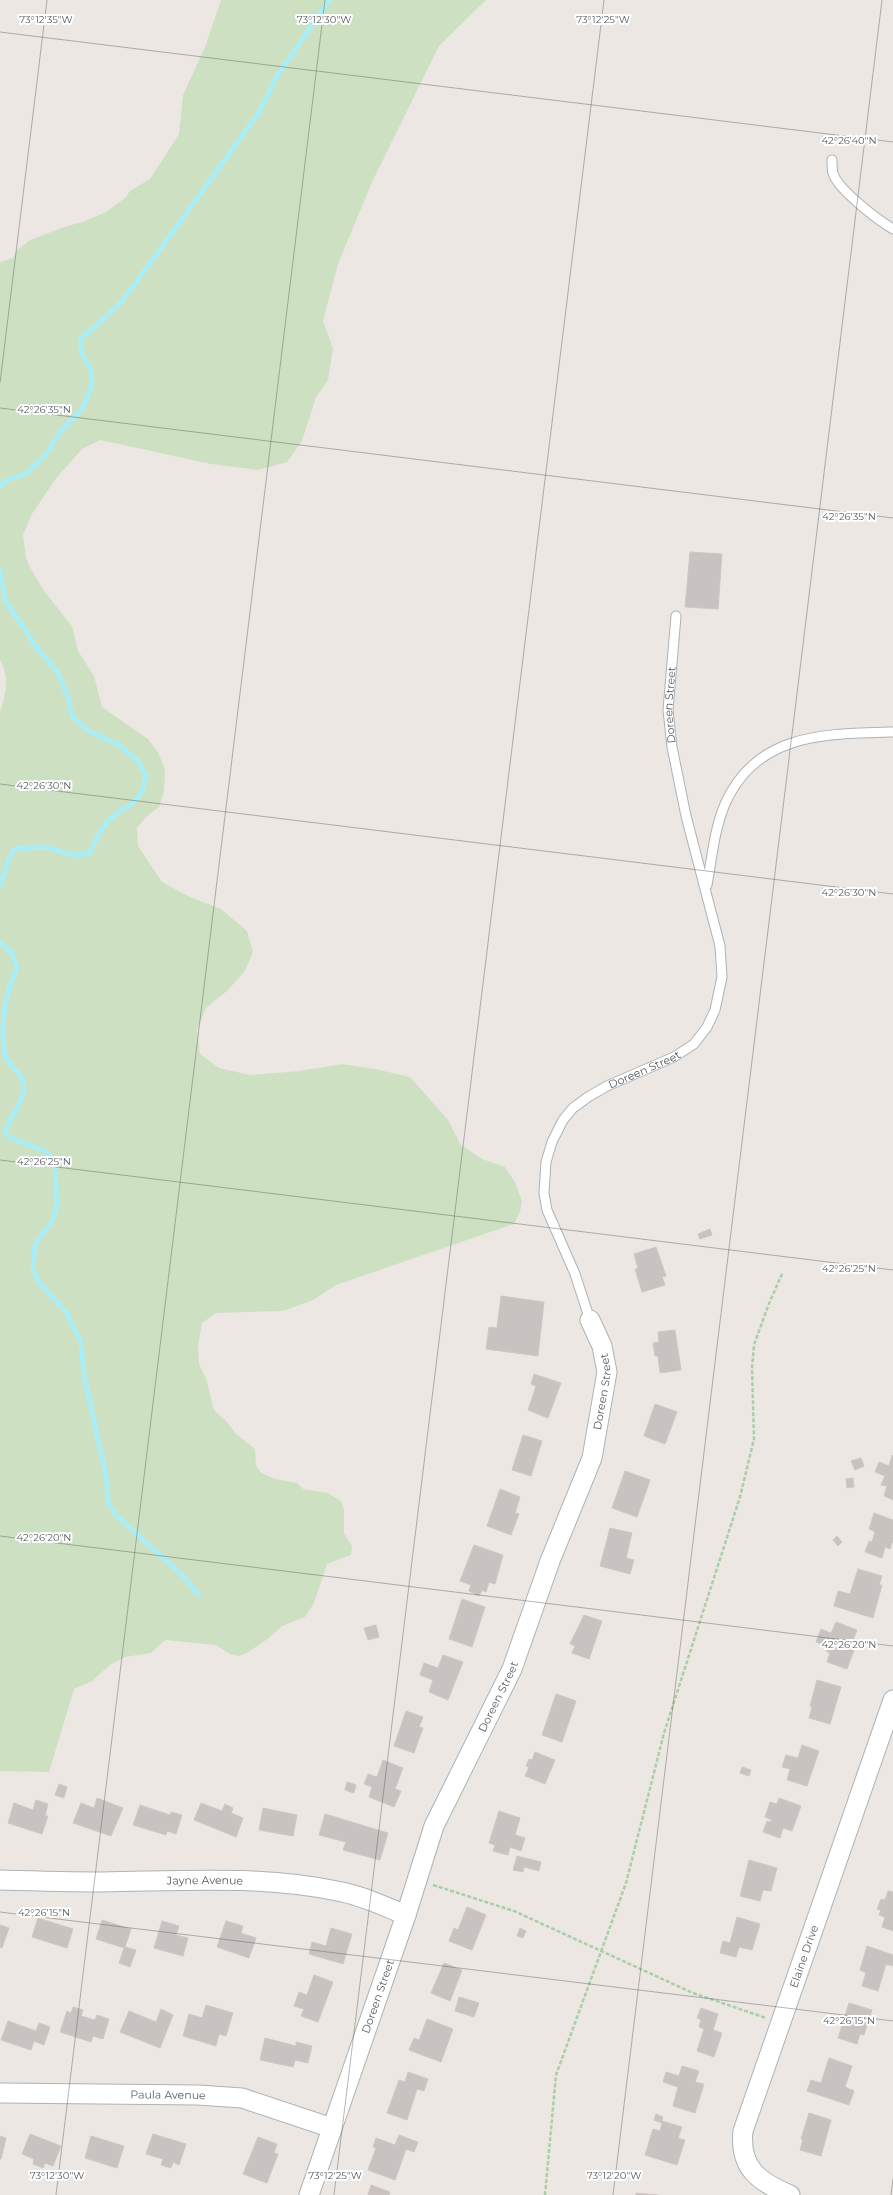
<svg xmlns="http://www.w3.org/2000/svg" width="893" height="2195" font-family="Montserrat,sans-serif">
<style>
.green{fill:#cde1c2}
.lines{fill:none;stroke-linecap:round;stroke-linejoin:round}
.stream{stroke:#abedf4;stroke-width:5}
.building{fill:#c8c2c0;stroke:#d0c7c2}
.lane-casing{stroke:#aeb2b4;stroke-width:11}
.street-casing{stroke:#aeb2b4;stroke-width:21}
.path{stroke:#a8cfa6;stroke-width:2.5;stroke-dasharray:4 2;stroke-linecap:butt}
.lane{stroke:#fff;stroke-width:9}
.street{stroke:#fff;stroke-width:19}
.ticks{fill:none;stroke:#5b6062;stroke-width:1;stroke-opacity:0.45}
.labels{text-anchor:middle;stroke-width:4;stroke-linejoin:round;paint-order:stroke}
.street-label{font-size:11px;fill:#5b6062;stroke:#fff}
.ticks-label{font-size:10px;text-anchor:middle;fill:#5b6062;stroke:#fff;stroke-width:4;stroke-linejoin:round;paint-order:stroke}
</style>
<rect width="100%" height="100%" fill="#ece7e3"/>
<path class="green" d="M221 0H486L439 46 373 180 338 264 323 321 333 348 328 380 316 397 302 441 287 462 258 470 211 464 100 440 82 449 57 477 32 514 23 535 26 558 30 567 44 591 72 626 78 651 94 676 102 707 148 739 158 752 165 770 164 791 159 807 146 817 137 828 138 846 162 882 190 897 221 909 247 931 253 952 245 971 228 990 206 1008 197 1030 200 1054 219 1068 250 1075 299 1071 342 1064 375 1069 410 1077 448 1120 461 1145 482 1159 505 1167 515 1182 522 1201 520 1212 514 1224 336 1285 313 1300 283 1311 216 1313 202 1323 198 1346 199 1364 206 1378 214 1410 227 1422 236 1434 255 1449 256 1465 260 1472 275 1479 297 1483 303 1489 328 1493 341 1501 344 1509V1533L352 1546 351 1555 327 1564 314 1603 305 1617 282 1626 269 1638 247 1653 239 1656 230 1654 216 1645 165 1640 151 1653 125 1657 110 1665 92 1681 74 1689 49 1772 0 1771V712C6 693 10 678 0 660V262L13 258 17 250 30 240 67 226 83 222 106 212 125 198 130 191 150 179 179 134 183 95 205 47Z"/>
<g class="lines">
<path class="stream" d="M0 486 5 481 27 473 45 456 61 431 82 409 92 385 91 370 81 352V338L98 324 122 301 175 229 258 114 278 75 329 0
M0 570 5 600 37 648 57 671 68 697 72 716 90 732 118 744 137 760 146 776C141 806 129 802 110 819 100 828 95 843 89 854L73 855 45 847 15 849C6 860 6 872 0 885
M0 942 12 953 17 967C15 976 10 984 8 993 3 1010 1 1036 5 1054 8 1067 24 1073 24 1088 24 1104 9 1116 5 1132L9 1137 47 1152 55 1164 57 1204 53 1220 35 1244 33 1270 39 1282 66 1312 81 1342 84 1375 106 1476 108 1502 115 1514 183 1576 199 1595"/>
</g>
<path class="building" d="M690 552 722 554 718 609 685 607Z
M710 1229 712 1235 700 1239 698 1234Z
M656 1247 666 1276 662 1277 665 1285 642 1292 635 1269 638 1268 634 1254Z
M501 1296 544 1302 538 1356 486 1349 489 1327 497 1328Z
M675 1330 681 1370 660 1373 658 1356H655L653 1343 659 1342 658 1332Z
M534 1374 561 1383 548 1418 528 1410 536 1386 531 1384Z
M655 1404 677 1412 665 1444 644 1436Z
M523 1435 542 1441 531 1476 512 1470Z
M892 1455 893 1456V1500L884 1496 887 1486 881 1485 885 1476 875 1472 879 1462 889 1466Z
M861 1458 864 1466 855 1470 851 1461Z
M625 1471 650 1480 637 1517 612 1508Z
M853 1478 854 1487 847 1488 846 1479Z
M500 1489 520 1497 515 1513 519 1514 511 1535 487 1526Z
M874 1513 893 1520V1540L890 1549 885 1547 882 1558 865 1552 869 1541 872 1542 875 1532 869 1529Z
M610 1528 632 1533 626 1558 634 1560 630 1574 600 1566Z
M837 1536 842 1542 838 1546 833 1540Z
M474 1545 503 1555 495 1584 489 1582 486 1592 482 1590 479 1596 469 1591 471 1585 460 1581Z
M858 1569 882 1576 879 1585H882L873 1618 834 1606 838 1591 850 1594Z
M462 1599 485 1607 472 1647 449 1639Z
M584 1615 602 1621 589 1659 572 1653 575 1646 570 1644Z
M836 1622 857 1630 852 1643 856 1645 847 1669 827 1662 830 1653 826 1651 827 1646 816 1642 821 1629 831 1633Z
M376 1625 379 1637 368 1640 364 1628Z
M443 1655 463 1662 448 1700 429 1692 433 1680 420 1675 424 1663 438 1668Z
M817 1680 841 1687 830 1724 809 1718 812 1707 810 1706Z
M556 1694 576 1701 562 1742 542 1735Z
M406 1711 423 1717 419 1727 423 1728 414 1753 394 1746Z
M802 1745 819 1751 807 1786 787 1780 790 1769 782 1767 786 1755 798 1758Z
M535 1752 555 1760 545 1784 525 1776 529 1767 526 1766 529 1759 532 1760Z
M383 1760 403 1768 395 1789 401 1791 394 1807 369 1797 372 1787 364 1784 368 1774 377 1777Z
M742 1767 751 1770 749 1776 740 1773Z
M347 1782 356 1785 354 1793 345 1790Z
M59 1784 67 1787 64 1798 55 1795Z
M97 1798 123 1808 111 1836 73 1823 81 1803 94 1808Z
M779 1798 801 1806 792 1831 783 1828 780 1838 763 1832 767 1821 771 1822 772 1820 765 1817 770 1802 777 1804Z
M36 1800 48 1804 45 1816H48L42 1834 8 1823 14 1803 33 1810Z
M201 1803 222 1811 225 1804 233 1808 231 1813 243 1818 236 1837 194 1820Z
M140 1805 170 1815 171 1812 182 1815 176 1834 167 1831 166 1835 133 1825Z
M263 1808 297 1815 293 1836 259 1830Z
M499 1811 520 1818 515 1835 525 1838 521 1851 510 1847 508 1855 493 1851 495 1845 489 1843Z
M325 1814 388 1833 380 1860 343 1850 346 1842 319 1835Z
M517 1856 541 1862 539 1871 524 1867 523 1872 513 1870Z
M749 1860 777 1868 771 1891 763 1890 760 1901 740 1896Z
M888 1891 893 1892V1931L882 1927 885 1917 879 1915 881 1910 877 1909 881 1899 885 1900Z
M467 1907 486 1915 472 1950 449 1941 454 1928 458 1930Z
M737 1917 760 1924 752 1950 739 1947 736 1957 720 1953 723 1941 730 1943Z
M38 1918 73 1929 67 1948 32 1937Z
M102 1920 131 1929 125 1947 136 1950 130 1967 119 1963 124 1948 96 1939Z
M162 1921 179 1926 176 1935 188 1938 183 1956 154 1948Z
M226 1921 243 1926 241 1933 256 1938 249 1958 217 1947Z
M0 1925 9 1928 2 1948 0 1947Z
M331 1928 352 1934 343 1964 309 1954 312 1942 326 1946Z
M520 1928 526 1931 523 1938 517 1936Z
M867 1946 893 1955V1966L886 1964 878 1991 862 1986 866 1973 860 1970Z
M444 1963 462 1970 450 2001 431 1993Z
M314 1975 333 1982 318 2022 301 2016 304 2009 294 2006 299 1992 307 1995Z
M459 1997 479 2003 474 2017 455 2011Z
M849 2003 872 2010 864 2035 860 2034 857 2044 838 2038Z
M206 2005 233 2013 226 2036 219 2034 216 2046 183 2036 189 2014 202 2018Z
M73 2007 83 2010 81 2016 95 2020 97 2015 109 2019 103 2039 93 2036 91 2042 60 2032 67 2011 71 2013Z
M701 2008 718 2014 713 2030 722 2033 714 2057 697 2051 704 2029 699 2027 701 2020 697 2018Z
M161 2009 173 2015 160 2048 120 2032 129 2011 156 2022Z
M427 2019 453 2029 441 2062 409 2050 414 2038 419 2040Z
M8 2021 36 2031 39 2023 50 2027 44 2045 34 2041 31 2050 1 2040Z
M265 2038 296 2046V2042L312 2046 308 2063 295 2060 293 2067 260 2060Z
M829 2058 852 2066 845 2087 854 2091 849 2105 807 2091 811 2080 821 2083Z
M682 2066 699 2071 695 2082 704 2084 695 2113 673 2106 678 2087 663 2082 666 2072 679 2076Z
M408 2072 428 2079 424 2091 417 2089 407 2120 387 2113 399 2080 405 2082Z
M809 2113 831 2120 821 2156 800 2150 803 2140 801 2139Z
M656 2114 663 2117 662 2121 682 2127 678 2138 685 2140 677 2165 645 2155 653 2129 660 2131 662 2123 654 2120Z
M30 2134 61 2146 53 2166 45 2163 43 2168 33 2164 34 2159 22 2154Z
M153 2134 186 2144 179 2165 173 2162 171 2168 161 2165 163 2159 146 2154Z
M399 2135 418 2142 414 2152 406 2149 395 2180 368 2170 376 2148 373 2147 376 2138 395 2145Z
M0 2136 6 2138 1 2159H0Z
M91 2136 124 2146 117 2168 85 2158Z
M258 2137 277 2144 274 2153 278 2154 267 2183 243 2174Z
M371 2185 390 2192 389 2195H368Z
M636 2193 658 2195H636Z"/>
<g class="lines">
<defs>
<g id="lane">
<path d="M832 160C832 164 832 169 833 173 837 189 878 220 893 229"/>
<path d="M707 885C712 858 714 830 725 804 757 732 826 734 893 732"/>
<path id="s1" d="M590 1320 575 1274 547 1210 544 1193 546 1162 552 1142 563 1120 573 1108 588 1097 607 1086 674 1057 694 1044 707 1027 715 1010 722 977 720 946 686 816 672 747 668 710 676 616"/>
</g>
<g id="street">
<path id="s2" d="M0 1880C34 1881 69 1882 103 1882 181 1881 260 1875 337 1891 361 1895 383 1906 406 1915"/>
<path id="s3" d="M0 2093 198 2095 242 2098 332 2128"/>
<path id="s4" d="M309 2195 406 1915 434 1826 512 1669 550 1561 592 1458 607 1372 602 1346 590 1320"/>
<path id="s5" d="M790 2195C759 2182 739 2168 743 2131L893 1700"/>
</g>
</defs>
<use href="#lane" class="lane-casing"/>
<use href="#street" class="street-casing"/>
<path class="path" d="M433 1885 514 1911 693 1993 766 2018
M545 2195 556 2075 626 1883 664 1733 740 1497 754 1439 752 1368 754 1345 768 1306 782 1274"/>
<use href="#lane" class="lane"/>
<use href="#street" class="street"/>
</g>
<path class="ticks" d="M0 32 893 142M0 383 47 0M0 408 893 518M0 784 893 894M0 1160 893 1270M0 1536 893 1646M0 1912 893 2021M56 2195 325 0M334 2195 604 0M613 2195 882 0M891 2195 893 2179"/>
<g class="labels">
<g class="street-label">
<text dy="4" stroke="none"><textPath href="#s1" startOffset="717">Doreen Street</textPath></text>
<text dy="4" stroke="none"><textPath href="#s1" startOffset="309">Doreen Street</textPath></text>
<text dy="4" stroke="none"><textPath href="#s4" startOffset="858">Doreen Street</textPath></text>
<text dy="4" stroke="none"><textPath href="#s4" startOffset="534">Doreen Street</textPath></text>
<text dy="4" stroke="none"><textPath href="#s2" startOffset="205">Jayne Avenue</textPath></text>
<text dy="4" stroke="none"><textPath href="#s5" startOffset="272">Elaine Drive</textPath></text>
<text dy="4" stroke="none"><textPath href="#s4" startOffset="210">Doreen Street</textPath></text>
<text dy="4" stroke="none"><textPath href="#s3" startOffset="168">Paula Avenue</textPath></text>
</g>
</g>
<g class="ticks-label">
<text x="46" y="23">73°12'35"W</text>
<text x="324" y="23">73°12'30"W</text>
<text x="603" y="23">73°12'25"W</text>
<text x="849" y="144">42°26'40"N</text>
<text x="44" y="413">42°26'35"N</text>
<text x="849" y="520">42°26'35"N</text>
<text x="44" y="789">42°26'30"N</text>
<text x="849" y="896">42°26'30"N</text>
<text x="44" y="1165">42°26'25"N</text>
<text x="849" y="1272">42°26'25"N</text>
<text x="44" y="1541">42°26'20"N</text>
<text x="849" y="1648">42°26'20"N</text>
<text x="44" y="1916">42°26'15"N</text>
<text x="849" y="2024">42°26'15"N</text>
<text x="57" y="2179">73°12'30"W</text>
<text x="335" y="2179">73°12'25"W</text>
<text x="614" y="2179">73°12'20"W</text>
</g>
</svg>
